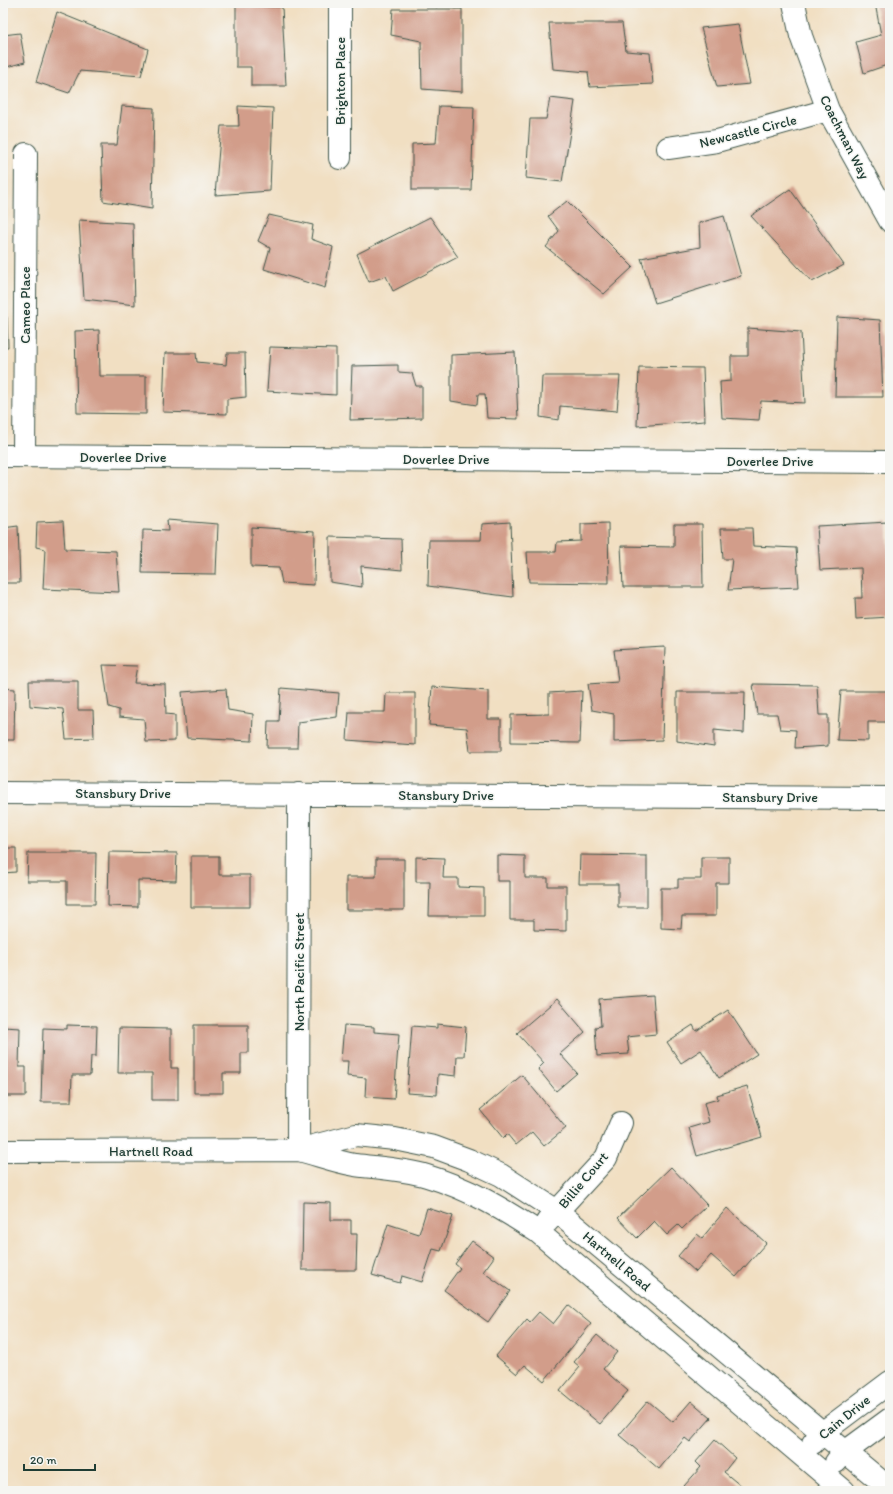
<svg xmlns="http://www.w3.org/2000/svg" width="893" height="1494" font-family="Itim,sans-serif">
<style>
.building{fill:#d29d8a}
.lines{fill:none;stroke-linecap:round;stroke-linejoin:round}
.street-casing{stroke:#3e5549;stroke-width:24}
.street{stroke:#fff;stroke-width:22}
.labels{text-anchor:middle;stroke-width:3;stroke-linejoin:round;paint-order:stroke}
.street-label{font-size:14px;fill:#1f3d34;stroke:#f6f6f2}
</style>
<rect width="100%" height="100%" fill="#f6f6f2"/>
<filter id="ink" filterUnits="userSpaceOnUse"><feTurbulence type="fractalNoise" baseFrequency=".025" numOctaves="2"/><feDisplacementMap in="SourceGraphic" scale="8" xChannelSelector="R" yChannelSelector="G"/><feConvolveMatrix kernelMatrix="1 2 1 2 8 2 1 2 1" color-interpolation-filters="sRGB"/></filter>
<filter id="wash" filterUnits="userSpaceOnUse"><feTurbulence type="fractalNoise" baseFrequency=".012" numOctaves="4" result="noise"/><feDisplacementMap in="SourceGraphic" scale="16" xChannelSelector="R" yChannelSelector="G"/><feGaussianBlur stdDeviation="0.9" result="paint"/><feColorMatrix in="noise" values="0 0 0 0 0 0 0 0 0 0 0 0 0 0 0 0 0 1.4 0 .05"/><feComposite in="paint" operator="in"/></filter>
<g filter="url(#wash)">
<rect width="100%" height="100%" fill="#f1dfc2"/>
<g id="blocks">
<path class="building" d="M875 3H890V64L864 73 856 42 881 35Z
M236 6 282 7 286 86H251V67H236Z
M393 9H462V92L422 89 421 41 391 35Z
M57 12 148 49 141 76 80 71 69 93 36 82Z
M549 23H622L626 51 650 53 653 84 590 87 588 72 553 69Z
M738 24 750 84 717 87 701 28Z
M20 33 25 62 3 68V35Z
M550 98 575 101 562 182 526 178 530 119H546Z
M122 106 154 108 152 209 103 201 101 145H117Z
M238 106 273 108 270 191 215 195 221 126H239Z
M439 106 474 107 471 190H412V144L436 143Z
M790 189 844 265 812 282 751 216Z
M567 201 633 267 604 294 546 247 559 231 548 216Z
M269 215 313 225 311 239 333 247 325 288 264 269 270 248 258 241Z
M724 216 741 276 655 303 641 258 700 247 699 223Z
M430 217 458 257 393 291 386 276 369 282 357 254Z
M79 220 133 223 135 305 84 299Z
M7 317 8 347H3V318Z
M837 317 880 320 883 397H835Z
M748 328 801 332 805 403 761 401 759 420 722 418 720 382 731 381V356H748Z
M99 330 100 376H146V414L77 413 75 331Z
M270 347 336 349V395L267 391Z
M515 352 518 419 487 418 485 394H478L477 405 451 401V355Z
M165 353H196L197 362 226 365 227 353H245L246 397 227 399V414L163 412Z
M398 365V372L412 373 416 386H422V418L350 420 352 366Z
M639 367 703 368 705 421 637 426Z
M542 376H620L617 411 560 406 559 420 540 417Z
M167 520 218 524 216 574 142 573 143 530 168 531Z
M63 521 65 549 116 551 119 592 43 589 45 549 36 547 37 522Z
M510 522 513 597 428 586 429 540H481L482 524Z
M888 522 890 617 856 619 855 598H862L861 568 820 570 817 526Z
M608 523 609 583 529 582 527 552H556L557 542 581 541V524Z
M674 524H702L703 587H623L621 546 674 547Z
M18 526 20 583H3V528Z
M251 527 315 531 314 585 282 583 279 568 251 567Z
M721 528H752L753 546 796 548 799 587 728 590 732 559H723Z
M330 537 401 539 402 570 361 566 362 587 330 582Z
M665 647 662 740 614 742V714L592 710 588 684 618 682 614 650Z
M103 665 137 666 134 683 165 684 166 714 175 715V741L146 742 144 719 119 717V710L109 707Z
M29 681H78V710H93L94 738 66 739 63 709 30 706Z
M753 684 817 685 819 715H828V746L795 748 796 730 780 729 777 714H757Z
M432 687 488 691V719H501V751H470L467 728 429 725Z
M3 688 15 689 14 740H3Z
M281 688 339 693 337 717 298 722 297 748H267L268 721H279Z
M226 689 228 710 253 714 252 741 187 738 182 692Z
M582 691 580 743 511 742V715L549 714V693Z
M841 691H890V722H868V741L837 740Z
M677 692H745L744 733 714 730V747L677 741Z
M386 693H415V745L347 740 349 712H385Z
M3 848H16V872L3 873Z
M109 852 177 853 176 881 138 880V907L108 906Z
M28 853H96L95 904H67V881H27Z
M497 855 525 856V878H548V886H566V931L534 930V920H510V881H497Z
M580 855 647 856V907H618V884H579Z
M191 856H219V875H250V907H191Z
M416 857 444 858 443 878H458V887L484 888V916H429L430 882H416Z
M701 857H729V883H716V916H682L681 929 661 928V888H678V879H701Z
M376 859H404V910H346V877H376Z
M653 995 656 1034 627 1037 629 1054 597 1056 595 1027 601 1026 599 999Z
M557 999 585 1032 560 1054 577 1073 556 1091 538 1069 544 1063 517 1033Z
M728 1010 757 1054 719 1078 701 1050 681 1063 667 1042 693 1025 696 1031Z
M437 1024 466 1027 464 1056H457L456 1076 438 1074 437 1095 407 1093 412 1026 437 1028Z
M67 1025 97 1026 96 1056H91L90 1075H72L71 1102H41L43 1028 67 1029Z
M194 1025H248V1053H241V1073H223V1093H194Z
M344 1025 374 1027V1032L399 1034 394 1099 365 1097 366 1078 347 1076 348 1061H341Z
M3 1027 20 1028 19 1067H26V1096H3Z
M119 1028 171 1029V1068H178V1100H152V1073H118Z
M522 1075 566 1128 544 1146 532 1132 516 1145 507 1134 503 1138 480 1110Z
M747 1086 762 1137 697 1156 689 1128 709 1122 704 1103 718 1099 717 1095Z
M671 1167 707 1205 682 1229 678 1225 667 1235 654 1221 637 1238 618 1218Z
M303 1202 331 1203V1220H351V1234H357L356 1270H302Z
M427 1208 453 1216 441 1251 433 1249 422 1282 402 1276 400 1283 372 1275 388 1224 419 1234Z
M727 1208 766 1243 736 1277 711 1255 696 1272 678 1256 697 1234 702 1238Z
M472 1241 494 1257 483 1272 510 1291 488 1322 444 1290 460 1268 455 1264Z
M568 1305 591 1324 544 1381 525 1365 517 1374 496 1356 527 1319 530 1322 539 1312 553 1324Z
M597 1335 617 1352 603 1369 628 1391 600 1424 560 1391 580 1367 574 1362Z
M648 1401 673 1422 691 1401 711 1418 690 1442 685 1438 659 1469 619 1435Z
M715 1440 735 1458 724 1472 747 1491H690L684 1486 701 1467 696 1462Z"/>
</g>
</g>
<g filter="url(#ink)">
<use href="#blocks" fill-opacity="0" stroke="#3e5549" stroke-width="1"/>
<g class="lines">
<defs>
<path id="street" d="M794 3 801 36 828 110 890 221
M668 148 717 141 828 110
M340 158V3
M3 456 890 462
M24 456 26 154
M3 793 890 798
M298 1150 299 794
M299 1150C318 1155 337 1162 355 1165 379 1168 404 1169 427 1176 470 1189 501 1208 538 1232L844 1491
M3 1151 298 1150 356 1135 395 1139 434 1147 469 1160 501 1175 557 1211 890 1489
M547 1222 606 1158 621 1123
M813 1443 822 1433 890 1382
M836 1462 845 1452 890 1419"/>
</defs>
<use href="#street" class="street-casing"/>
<use href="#street" class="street"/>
</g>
</g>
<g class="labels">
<g class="street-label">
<text transform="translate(340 81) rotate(-90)" y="5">Brighton Place</text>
<text transform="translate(748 131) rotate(-14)" y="5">Newcastle Circle</text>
<text transform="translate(845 137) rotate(63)" y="5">Coachman Way</text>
<text transform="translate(25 305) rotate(-90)" y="5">Cameo Place</text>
<text x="123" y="462">Doverlee Drive</text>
<text x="446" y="464">Doverlee Drive</text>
<text x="770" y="466">Doverlee Drive</text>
<text x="123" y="798">Stansbury Drive</text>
<text x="446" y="800">Stansbury Drive</text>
<text x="770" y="802">Stansbury Drive</text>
<text transform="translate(299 972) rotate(-90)" y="5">North Pacific Street</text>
<text x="151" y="1156">Hartnell Road</text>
<text transform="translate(583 1180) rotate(-50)" y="5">Billie Court</text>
<text transform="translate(617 1261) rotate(40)" y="5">Hartnell Road</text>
<text transform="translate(844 1417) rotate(-39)" y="5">Cain Drive</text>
</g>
</g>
<rect width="893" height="1494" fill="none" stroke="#f6f6f2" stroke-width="16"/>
<path d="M24 1464v6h71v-6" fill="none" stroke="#1f3d34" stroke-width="2"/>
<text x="30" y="1464" font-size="12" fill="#1f3d34" stroke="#f6f6f2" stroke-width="3" paint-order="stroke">20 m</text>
</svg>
